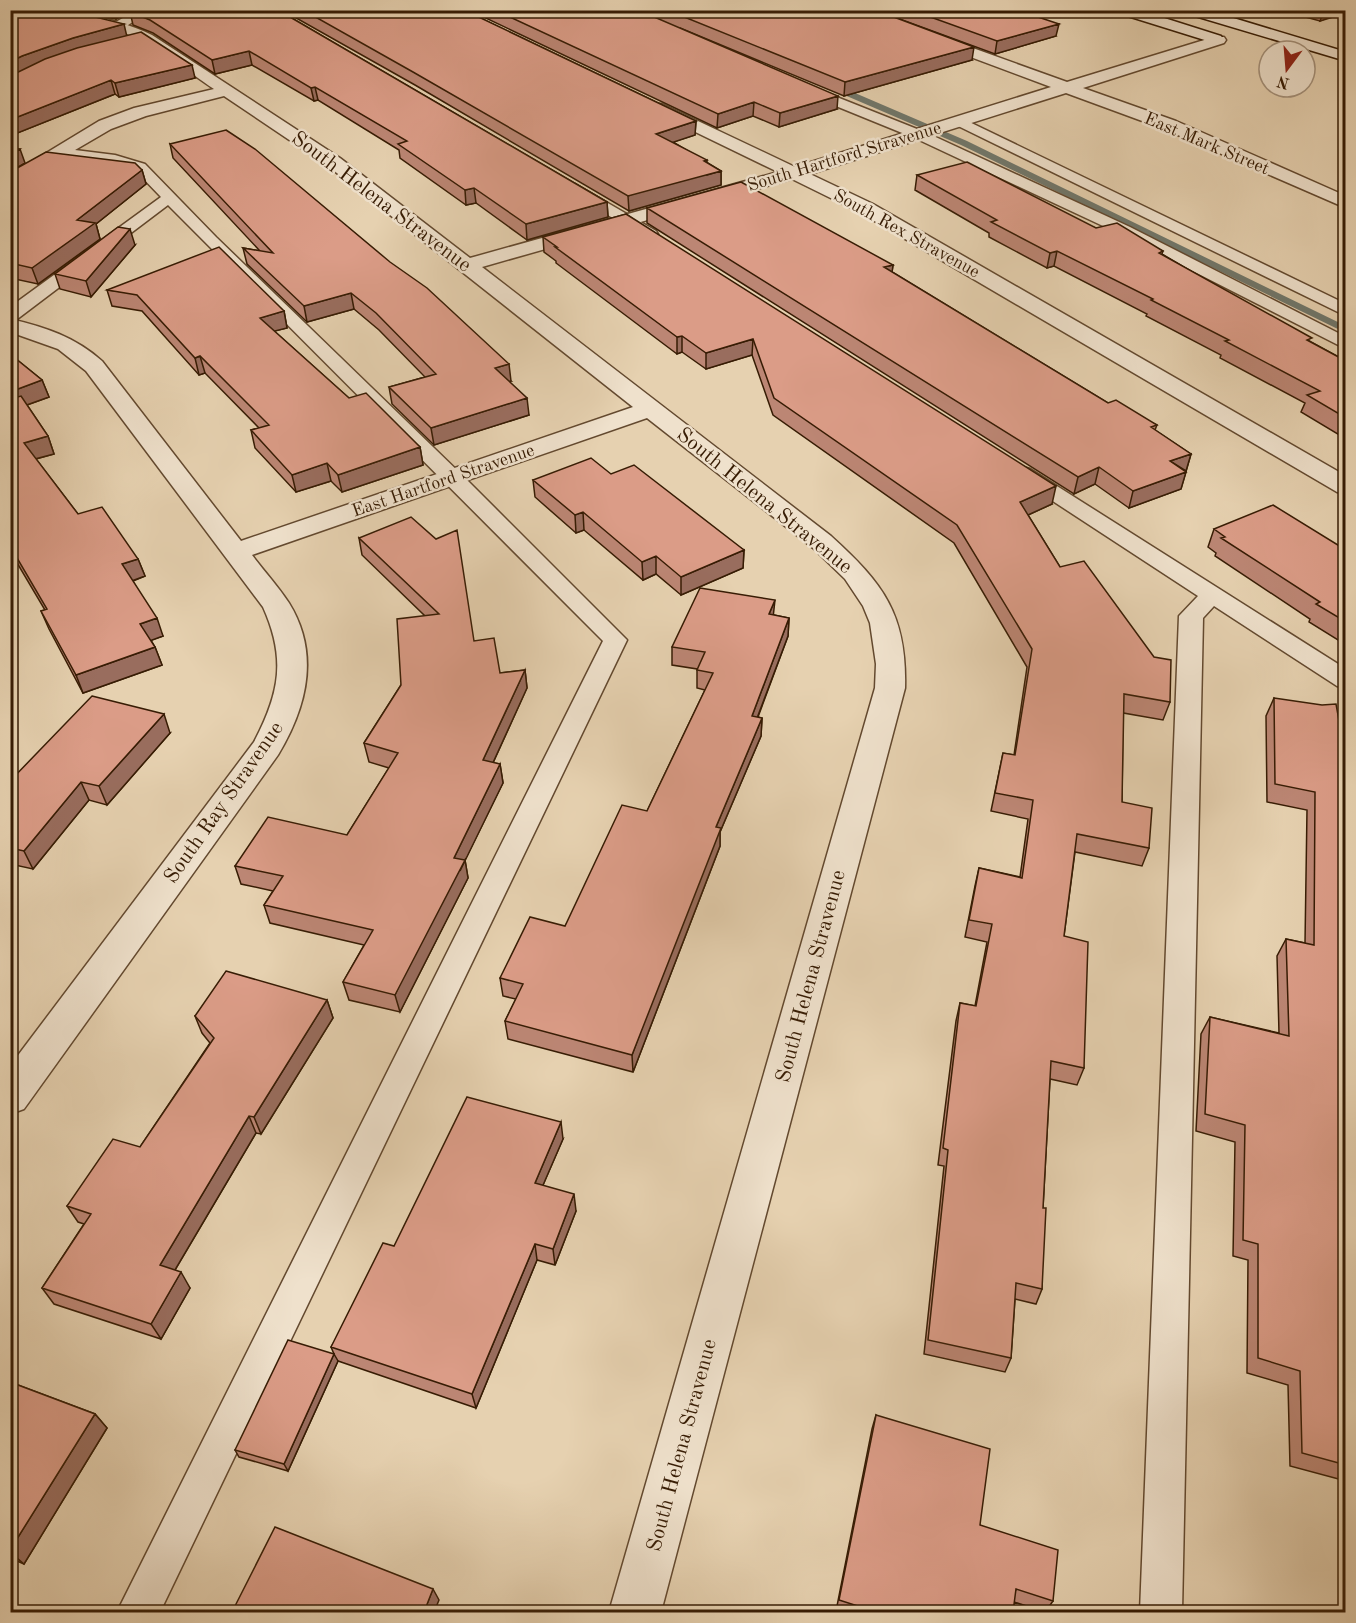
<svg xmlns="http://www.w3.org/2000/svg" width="1356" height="1623" font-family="'Old Standard TT',serif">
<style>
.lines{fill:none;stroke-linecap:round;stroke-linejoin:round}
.stream{fill:#71786c;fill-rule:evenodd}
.lane-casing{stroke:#63492f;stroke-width:3}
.street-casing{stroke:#63492f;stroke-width:3}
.secondary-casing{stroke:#371c04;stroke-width:3}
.lane{fill:#efe1cc;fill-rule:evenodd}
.street{fill:#efe1cc;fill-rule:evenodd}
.secondary{fill:#efe1cc;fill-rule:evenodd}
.wall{fill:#bc8674;stroke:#371c04;stroke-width:1.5}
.shaded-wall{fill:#996d5e;stroke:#371c04;stroke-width:1.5}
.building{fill:#db9c87;stroke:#371c04;stroke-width:1.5}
.labels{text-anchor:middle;stroke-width:5;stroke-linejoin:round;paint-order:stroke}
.far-street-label{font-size:18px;fill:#371c04;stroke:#efe1cc}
.street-label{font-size:21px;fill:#371c04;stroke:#efe1cc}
</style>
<rect width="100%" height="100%" fill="#e6d1b0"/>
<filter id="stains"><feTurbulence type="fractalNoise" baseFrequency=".00333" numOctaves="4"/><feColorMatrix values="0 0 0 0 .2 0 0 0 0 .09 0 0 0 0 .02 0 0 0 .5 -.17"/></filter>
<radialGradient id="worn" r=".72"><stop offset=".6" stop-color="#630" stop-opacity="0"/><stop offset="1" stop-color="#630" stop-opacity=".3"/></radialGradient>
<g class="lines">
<path class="stream" d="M828 84H834L967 141 1346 326V333L961 145 828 88Z"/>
<defs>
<path id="lane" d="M137 10H151L122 29H114V23Z
M804 84 927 133 1130 227 1346 337V349L1118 233 917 139 799 91 797 88Z
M959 117 1346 304V316L954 124 952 121Z
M59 148 115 155 145 164 216 237 465 478 627 640 160 1612H117L603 641 168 205 16 320 10 321V307L161 197 135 170 113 163 54 155 52 152 54 149Z
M575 184 656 231 658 234 650 239 644 237 570 192 567 189Z
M1023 467 1030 469 1346 669V688L1337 686 1214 606 1203 618 1182 1612H1140L1179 616 1198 596 1016 477 1013 473 1016 469Z"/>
<path id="street" d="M10 10C57 10 110 14 152 35L340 158 470 258 778 172 650 110 648 107 650 104H662L795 167 1051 87 845 10H867L1067 82 1214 37H1224L1226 40 1224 43 1083 88 1176 121 1346 196V208L1164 129 1066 93 810 174 873 204 1346 476V494L1337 492 859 212 792 179 482 267 831 536C884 584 907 615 905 688L661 1612H609L875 688 876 664 870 623 863 606 845 579 813 548 647 418 252 555C264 571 278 586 289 603 320 653 307 707 278 755L24 1109 10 1114V1066L254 742C280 693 286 658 263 607L86 371 58 349 10 332V319C45 327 75 337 102 361L241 541 633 407 328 166 224 96 146 116 111 129 10 188V175L99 121 134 108 214 89C188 72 152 42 124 33 89 20 48 21 10 17Z"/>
<path id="secondary" d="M1116 10H1139L1221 36 1223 39 1216 43 1211 42 1118 13Z
M1183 10H1207L1346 52V61L1185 13Z"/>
</defs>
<use href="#lane" class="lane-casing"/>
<use href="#street" class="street-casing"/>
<use href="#secondary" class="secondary-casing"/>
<use href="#lane" class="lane"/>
<use href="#street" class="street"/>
<use href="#secondary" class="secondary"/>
</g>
<path class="wall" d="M10 10 127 36 195 78 119 97 115 94 10 136Z
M67 10H132L116 19Z
M278 10 607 202 608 217 527 240 476 203 466 205 400 158 399 150 318 100 314 101 252 65 215 74 153 33 133 25 130 12Z
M282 10H464L696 121 695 135 673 142 721 171V185L629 211 415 85Z
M469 10H875L972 60 844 96 680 28 837 109 779 127 753 116 717 128Z
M875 10H1017L1056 36 995 54Z
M1270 10H1346L1320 21 1287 12 1280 14Z
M170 144 511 381H509L529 415 434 445 392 404 389 387 425 377 379 330 354 309 307 322 247 264 243 248 260 251 173 158Z
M142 170 146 184 96 224 100 239 38 284 10 278V172Z
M917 175 1096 228 1163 251 1162 254 1311 342 1346 361V439L1301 412 1305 403 1220 358 1221 355 1146 316 1147 314 1054 266 1047 268 989 237V233L915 190Z
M647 208 893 265 892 272 1108 403 1157 425 1155 430 1191 454 1181 489 1129 508 1095 484 1074 494 647 223Z
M626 214 1052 504 1028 515 1060 567 1170 702 1163 720 1123 713 1122 802 1149 848 1142 866 1075 852 1064 936 1084 1068 1077 1085 1050 1079 1043 1208 1042 1289 1036 1304 1015 1299 1011 1358 1005 1372 924 1354 944 1166 938 1165 956 1021 960 1003 975 1006 987 942 965 937 975 886 979 868 1020 877 1028 819 991 811 1003 753 1014 755 1027 667 954 543 773 415 752 355 706 369 682 352 677 354 556 263V261L544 252 543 237Z
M135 245 91 297 60 289 55 274Z
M107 290 284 311 287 328 274 331 349 398 420 447 423 465 342 492 331 481 296 492 255 448 251 430 259 428 205 373 199 375 142 311 112 306Z
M10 354 42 380 49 397 27 405 48 436 54 454 36 459 78 514 138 559 145 576 133 581 163 636 151 640 155 647 162 665 83 693 49 629 41 611 45 610 10 551Z
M611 474 744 550 743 568 681 595 656 574 643 580 584 530 576 533 535 497 533 480Z
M1214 529 1346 550V645L1309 622 1310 619 1215 556 1216 553 1208 547Z
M359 538 474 641 500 673 525 670 527 688 493 763 500 764 503 783 465 860 468 878 400 1012 349 1000 343 982 364 945 270 923 264 905 273 891 241 884 235 866 347 835 389 768 369 762 364 743 401 685 425 616 362 555Z
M774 615 789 618 788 636 758 717 762 718 761 736 720 832V846L633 1072 508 1039 505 1021 516 999 503 996 500 978 565 926 647 811 705 690 697 688V669L672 665V647Z
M1274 698 1346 759V1481L1290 1466 1288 1385 1247 1373 1248 1260 1233 1256 1235 1142 1196 1131 1201 1034 1210 1017 1279 1033 1277 956 1286 939 1305 943 1307 810 1267 802 1266 716Z
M170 733 107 805 89 800 33 869 10 864V781Z
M327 1000 333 1018 261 1134 256 1133 175 1270 190 1288 161 1339 54 1304 42 1288 84 1224 78 1222 67 1206 140 1147 210 1043 202 1033 195 1016Z
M563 1139 543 1185 576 1211 555 1265 537 1260 476 1408 338 1361 288 1471 239 1457 235 1450 334 1354 331 1347 394 1246Z
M10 1382 95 1414 107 1428 24 1564 10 1558Z
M876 1415 980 1525 1053 1601 1045 1612 1014 1602 1013 1612H839L836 1611 872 1429Z"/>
<path class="shaded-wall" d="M114 10H132L116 19Z
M1281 10H1287V12L1280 14Z
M1324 10H1346V13L1320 21Z
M124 24 127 37 10 77V62L22 56 73 38Z
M1059 24 1056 36 995 54 997 41Z
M974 47 972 60 844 96 845 82Z
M249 51 252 65 215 74 212 60Z
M192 65 195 78 119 97 115 83Z
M111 80 115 94 10 136V120Z
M315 87 318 100 314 101 311 88Z
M838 96 837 109 779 127 780 113Z
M754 102 753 116 717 128 718 114Z
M696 121 695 135 656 148V134Z
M20 149 25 163 10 172V155Z
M707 160V175L721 171V185L629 211 628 196Z
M142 170 146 184 96 224 100 239 38 284 32 268 77 220Z
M474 188 476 203 466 205 465 190Z
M607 202 608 217 527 240 526 224Z
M130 229 135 245 91 297 86 281Z
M1057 251 1054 266 1047 268 1050 253Z
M893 265 891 280 884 267Z
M351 293 354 309 307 322 304 306Z
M284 311 287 328 263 334 260 318Z
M682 336V352L677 354V337Z
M753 339 752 355 706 369V353Z
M200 356 205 373 199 375 195 358Z
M509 364 511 381 497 385 495 368Z
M42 380 49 397 10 411V392Z
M527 398 529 415 434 445 431 428Z
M48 436 54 454 31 460 24 443Z
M420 447 423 465 342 492 338 475Z
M1191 454 1186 471 1170 461Z
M327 463 331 481 296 492 292 475Z
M1099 467 1095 484 1074 494 1078 477Z
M1186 472 1181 489 1129 508 1133 491Z
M1056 486 1052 504 1017 520 1020 502Z
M583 512 584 530 576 533 575 515Z
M744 550 743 568 681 595V577Z
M656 556V574L643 580 642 562Z
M138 559 145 576 129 582 122 564Z
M775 600 773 618 769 614Z
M157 618 163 636 147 642 140 624Z
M789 618 788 636 751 734 752 716Z
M155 647 162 665 83 693 76 675Z
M525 670 527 688 486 778 483 760Z
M164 714 170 733 107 805 99 786Z
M762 718 761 736 720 832V846L633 1072 632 1055 716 827Z
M500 764 503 783 460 871 465 860 468 878 400 1012 395 995 454 858Z
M81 782 89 800 33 869 24 851Z
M327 1000 333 1018 261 1134 254 1117Z
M249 1116 256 1133 169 1280 160 1265Z
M561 1122 563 1139 537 1199 535 1183Z
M574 1194 576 1211 555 1265 553 1249Z
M535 1244 537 1260 476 1408 472 1394Z
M181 1272 190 1288 161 1339 151 1324Z
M334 1354 338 1361 288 1471 284 1464Z
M95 1414 107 1428 24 1564 10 1552V1550Z
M433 1589 439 1600 434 1612H424Z"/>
<path class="building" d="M10 10H51L79 13 124 24 73 38 22 56 10 62Z
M132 10H278L607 202 526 224 474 188 465 190 398 144 407 141 315 87 311 88 249 51 212 60 150 20 130 12Z
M303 10H464L696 121 656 134 707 160 704 161 721 171 628 196 413 72Z
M495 10H638L838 96 780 113 754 102 718 114Z
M667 10H875L974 47 845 82Z
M911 10H1017L1059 24 997 41Z
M141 32 192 65 115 83 111 80 10 120V76L45 59 77 48Z
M226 130 255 149 390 262 427 288 509 364 495 368 527 398 431 428 389 387 436 374 376 313 351 293 304 306 243 248 273 253 170 144Z
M10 148 20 149 10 155Z
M46 152 135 163 142 170 77 220 95 223 32 268 10 263V172Z
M967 162 1096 228 1117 223 1163 251 1159 253 1312 338 1307 340 1346 361V418L1307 395 1320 391 1225 341 1229 340 1151 300 1153 299 1057 251 1050 253 991 222 997 220 917 175Z
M741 182 893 265 884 267 1108 403 1116 400 1157 425 1151 427 1191 454 1170 461 1186 472 1133 491 1099 467 1078 477 647 208Z
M626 214 1056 486 1020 502 1060 567 1084 561 1154 657 1171 660 1170 702 1124 694 1122 802 1152 808 1149 848 1077 834 1064 936 1088 942 1084 1068 1051 1061 1043 1208H1046L1042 1289 1016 1283 1011 1358 928 1340 948 1150 943 1148 960 1003 976 1006 992 924 969 920 979 868 1022 878 1033 800 995 793 1003 753 1015 755 1032 649 957 525 774 398 753 339 706 353 682 336 677 337 555 247H557L543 237Z
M118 227 130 229 86 281 55 274Z
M219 247 284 311 260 318 349 398 366 393 420 447 338 475 327 463 292 475 251 430 269 425 200 356 195 358 137 295 107 290Z
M10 354 42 380 10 392Z
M21 396 48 436 24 443 78 514 102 507 138 559 122 564 157 618 140 624 155 647 76 675 41 611 47 609 10 546V399Z
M591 458 611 474 634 465 744 550 681 577 656 556 642 562 583 512 575 515 533 480Z
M1273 505 1346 550V622L1316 604 1320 602 1221 538 1225 537 1214 529Z
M411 517 436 539 457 530 474 641 494 638 500 673 525 670 483 760 500 764 454 858 465 860 395 995 343 982 373 930 264 905 283 876 235 866 268 817 347 835 398 753 364 743 401 685 397 619 439 614 359 538Z
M700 588 775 600 769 614 789 618 752 716 762 718 716 827 721 828 632 1055 505 1021 523 984 500 978 530 917 565 926 622 805 647 811 713 673 697 670 705 652 672 647Z
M92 696 164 714 99 786 81 782 24 851 10 848V781Z
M1274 698 1322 705 1336 704 1346 759V1465L1302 1453 1300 1371 1258 1358V1244L1243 1240 1245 1125 1205 1114 1210 1017 1289 1036 1286 939 1314 945 1315 792 1275 784Z
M226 971 327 1000 254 1117 249 1116 160 1265 181 1272 151 1324 42 1288 91 1214 67 1206 113 1139 140 1147 214 1038 195 1016Z
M467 1097 561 1122 535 1183 574 1194 553 1249 535 1244 472 1394 331 1347 383 1243 394 1246Z
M288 1340 334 1354 284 1464 235 1450Z
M10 1382 95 1414 10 1550Z
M876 1415 990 1449 980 1525 1058 1550 1053 1601 1016 1589 1013 1612H866L867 1609 839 1600Z
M275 1527 433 1589 424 1612H232Z"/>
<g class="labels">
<g class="far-street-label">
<text transform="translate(1207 143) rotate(23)" y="6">East Mark Street</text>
<text transform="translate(844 156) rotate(-17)" y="6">South Hartford Stravenue</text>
<text transform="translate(907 233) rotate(29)" y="6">South Rex Stravenue</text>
<text transform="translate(443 480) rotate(-19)" y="6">East Hartford Stravenue</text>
</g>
<g class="street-label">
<text transform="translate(382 201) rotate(37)" y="7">South Helena Stravenue</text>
<text transform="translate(765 500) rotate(39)" y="7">South Helena Stravenue</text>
<text transform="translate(223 802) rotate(-55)" y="7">South Ray Stravenue</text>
<text transform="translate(810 976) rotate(-75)" y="7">South Helena Stravenue</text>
<text transform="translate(681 1445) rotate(-75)" y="7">South Helena Stravenue</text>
</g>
</g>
<rect width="1356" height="1623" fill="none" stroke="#e6d1b0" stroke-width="36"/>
<rect x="12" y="12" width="1332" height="1599" fill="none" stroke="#371c04" stroke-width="3"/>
<rect x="18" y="18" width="1320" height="1587" fill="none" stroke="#371c04" stroke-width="1.5"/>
<g transform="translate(1287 69) rotate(196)"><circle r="28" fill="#efe1cc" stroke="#a5927c" stroke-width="1.5"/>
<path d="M0-4.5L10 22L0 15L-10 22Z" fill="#8f2418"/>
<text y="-9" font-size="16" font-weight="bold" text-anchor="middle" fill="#371c04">N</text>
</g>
<rect width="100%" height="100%" filter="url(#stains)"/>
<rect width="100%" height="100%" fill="url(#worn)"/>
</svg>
